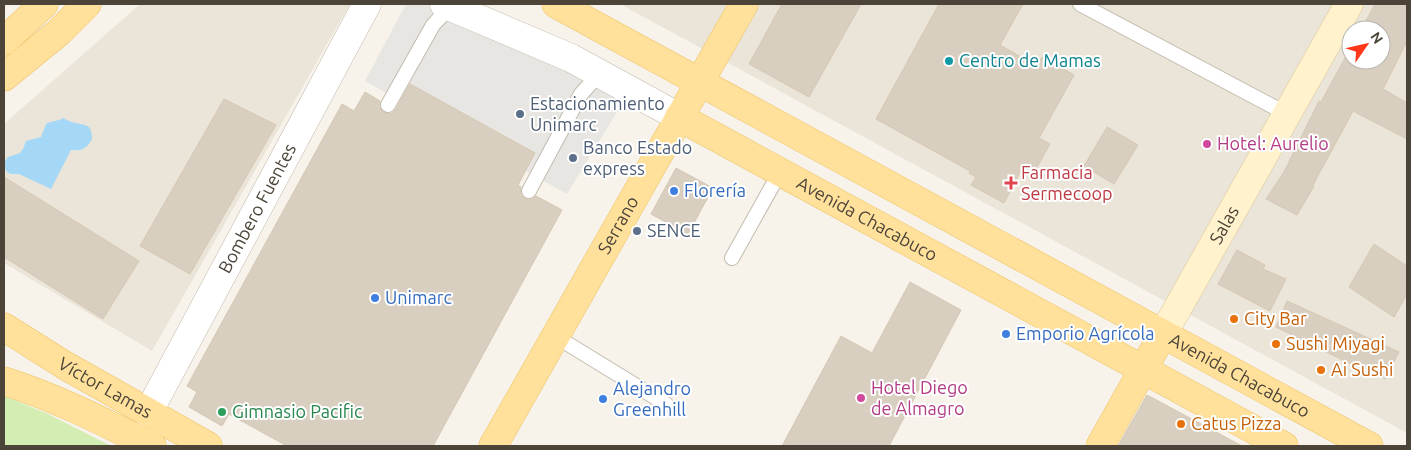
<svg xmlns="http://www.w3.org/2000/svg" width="1411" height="450" font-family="Ubuntu,sans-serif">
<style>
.residential{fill:#ebe5d9;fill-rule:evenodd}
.green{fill:#d4edb2}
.parking{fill:#e8e6e3}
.water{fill:#a5d7f6}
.building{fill:#d9cfc0;stroke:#d5c7b2}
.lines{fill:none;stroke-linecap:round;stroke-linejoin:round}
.lane-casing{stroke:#c3bbad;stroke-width:16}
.street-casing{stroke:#c3bbad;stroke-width:29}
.secondary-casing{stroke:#dac798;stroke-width:29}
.primary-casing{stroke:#edc163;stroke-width:29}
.lane{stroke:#fff;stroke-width:14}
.street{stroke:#fff;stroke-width:28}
.secondary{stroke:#fff2cd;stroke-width:28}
.primary{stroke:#ffe19c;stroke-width:28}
.culture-dot{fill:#0f9aa8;stroke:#fff;stroke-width:2}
.service-dot{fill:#5c6f8a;stroke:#fff;stroke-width:2}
.hotel-dot{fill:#d1479c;stroke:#fff;stroke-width:2}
.health-dot{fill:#e0444e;stroke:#fff;stroke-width:2}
.shop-dot{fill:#3f7fe0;stroke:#fff;stroke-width:2}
.food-dot{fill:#e8710a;stroke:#fff;stroke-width:2}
.leisure-dot{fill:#2e9e5b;stroke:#fff;stroke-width:2}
.labels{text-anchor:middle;stroke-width:4;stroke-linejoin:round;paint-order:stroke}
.culture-label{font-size:18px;fill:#0d838f;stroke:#fff;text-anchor:start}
.service-label{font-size:18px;fill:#4e5e75;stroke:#fff;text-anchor:start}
.hotel-label{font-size:18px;fill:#b23c85;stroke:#fff;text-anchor:start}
.health-label{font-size:18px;fill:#be3a42;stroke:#fff;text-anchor:start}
.shop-label{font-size:18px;fill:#366cbe;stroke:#fff;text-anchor:start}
.street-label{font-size:18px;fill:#4c4438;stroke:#fff}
.food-label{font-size:18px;fill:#c56008;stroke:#fff;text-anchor:start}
.leisure-label{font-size:18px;fill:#27864d;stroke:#fff;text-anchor:start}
</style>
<rect width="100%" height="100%" fill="#f7f3eb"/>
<path class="residential" d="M140 4H350L152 351 4 263V124Z
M620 4H1407V433ZM1351 30H1381V60H1351Z"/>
<path class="green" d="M4 396 48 414 111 446H4Z"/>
<path class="parking" d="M406 4H451L626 97 567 194 365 81Z"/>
<path class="water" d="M63 118C67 120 71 122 75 123 87 125 92 125 92 139 87 149 81 151 71 150L51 189 19 174H11L7 172 5 168 4 163 8 157 20 153 23 149 26 141 41 137 46 124C52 120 58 122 63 118Z"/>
<path class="building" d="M782 4H861L809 97 749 64Z
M939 4H1023L1000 45 1037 66 1042 57 1074 75 1039 138 1050 144 1035 171 1024 165 1004 203 971 185 976 177 969 173 970 171 876 119Z
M1375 4H1407V41L1383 89 1407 103V139L1353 111 1313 185 1314 186 1297 215 1266 199 1284 172 1319 101 1321 102 1351 47V60H1381V30H1361Z
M410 84 535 153 518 185 521 187V195L524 198 529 200 533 199 536 196 562 210 433 446H287L229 414 222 426 189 407 197 392 187 386 342 104 354 111 365 92 380 101 379 106 383 112 388 114 392 113 396 109Z
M224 99 276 125 190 274 140 246Z
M1107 127 1138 145 1114 184 1084 166Z
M676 168 713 188 688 234 651 214Z
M4 177 139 261 103 319 4 257Z
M1374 244 1407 266V294L1394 317 1349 287Z
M1237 250 1265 265 1263 269 1286 279 1270 311 1218 284Z
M910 282 961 310 889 446H782L841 336 872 353Z
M1287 301 1399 352 1385 379 1358 364 1357 367 1276 327Z
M1147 395 1242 446H1118Z"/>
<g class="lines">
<defs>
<path id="lane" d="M1080 4 1287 114
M388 105 433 25 450 7
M529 191 581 94 592 82 603 76
M732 258 780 172
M555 336 666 404"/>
<g id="street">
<path d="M444 4 571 58 679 117"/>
<path id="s1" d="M148 413 367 4"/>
</g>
<g id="secondary">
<path id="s2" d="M1163 334 1349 4"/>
</g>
<g id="primary">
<path id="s3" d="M556 4 1369 446"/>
<path d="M4 41 44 4"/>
<path d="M4 77 58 33 87 4"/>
<path id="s4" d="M679 117 1284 446"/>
<path id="s5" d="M4 327 66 366 208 446"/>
<path d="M4 381C55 397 104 422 152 446"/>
<path id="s6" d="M493 446 744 4"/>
<path d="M1100 446 1163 334"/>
</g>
</defs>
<use href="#lane" class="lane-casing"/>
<use href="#street" class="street-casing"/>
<use href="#secondary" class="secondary-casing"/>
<use href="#primary" class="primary-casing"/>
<use href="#lane" class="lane"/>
<use href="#street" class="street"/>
<use href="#secondary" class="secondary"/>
<use href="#primary" class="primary"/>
</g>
<circle class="culture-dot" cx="949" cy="61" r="5"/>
<g class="service-dot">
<circle cx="520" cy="114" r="5"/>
<circle cx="573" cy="158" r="5"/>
<circle cx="637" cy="231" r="5"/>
</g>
<g class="hotel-dot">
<circle cx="1207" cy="144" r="5"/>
<circle cx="861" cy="398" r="5"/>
</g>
<path class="health-dot" d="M1008.5 175.5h5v5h5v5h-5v5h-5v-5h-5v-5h5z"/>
<g class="shop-dot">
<circle cx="674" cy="191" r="5"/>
<circle cx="375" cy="298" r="5"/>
<circle cx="1006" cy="334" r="5"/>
<circle cx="603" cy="399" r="5"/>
</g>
<g class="food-dot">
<circle cx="1234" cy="319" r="5"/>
<circle cx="1276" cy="344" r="5"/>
<circle cx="1321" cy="370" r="5"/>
<circle cx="1181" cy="424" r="5"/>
</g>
<circle class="leisure-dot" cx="222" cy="412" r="5"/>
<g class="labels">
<g class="culture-label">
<text x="959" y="67">Centro de Mamas</text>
</g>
<g class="service-label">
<text x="530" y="110">Estacionamiento<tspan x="530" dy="21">Unimarc</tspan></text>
<text x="583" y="154">Banco Estado<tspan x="583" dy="21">express</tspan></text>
<text x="647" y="237">SENCE</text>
</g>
<g class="hotel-label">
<text x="1217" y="150">Hotel: Aurelio</text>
<text x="871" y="394">Hotel Diego<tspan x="871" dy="21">de Almagro</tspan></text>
</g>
<g class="health-label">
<text x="1021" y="179">Farmacia<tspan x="1021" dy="21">Sermecoop</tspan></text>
</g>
<g class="shop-label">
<text x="684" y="197">Florería</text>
<text x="385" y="304">Unimarc</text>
<text x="1016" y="340">Emporio Agrícola</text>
<text x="613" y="395">Alejandro<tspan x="613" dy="21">Greenhill</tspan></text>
</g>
<g class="street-label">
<text dy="6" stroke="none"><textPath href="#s1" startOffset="232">Bombero Fuentes</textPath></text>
<text dy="6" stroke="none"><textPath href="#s4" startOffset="214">Avenida Chacabuco</textPath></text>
<text dy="6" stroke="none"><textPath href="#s6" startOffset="254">Serrano</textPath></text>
<text dy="6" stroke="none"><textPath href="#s2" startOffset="125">Salas</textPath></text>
<text dy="6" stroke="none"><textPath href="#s3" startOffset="778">Avenida Chacabuco</textPath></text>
<text dy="6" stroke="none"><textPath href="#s5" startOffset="118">Víctor Lamas</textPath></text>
</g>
<g class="food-label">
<text x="1244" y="325">City Bar</text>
<text x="1286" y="350">Sushi Miyagi</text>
<text x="1331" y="376">Ai Sushi</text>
<text x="1191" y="430">Catus Pizza</text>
</g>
<g class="leisure-label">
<text x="232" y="418">Gimnasio Pacific</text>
</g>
</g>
<rect width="1411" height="450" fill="none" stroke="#4c4438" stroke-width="10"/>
<g transform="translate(1366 45) rotate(56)"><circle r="24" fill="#ffffff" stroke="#b7b4af"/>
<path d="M0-4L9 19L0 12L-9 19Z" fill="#ff371a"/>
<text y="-8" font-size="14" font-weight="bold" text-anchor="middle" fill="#4c4438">N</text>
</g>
</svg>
